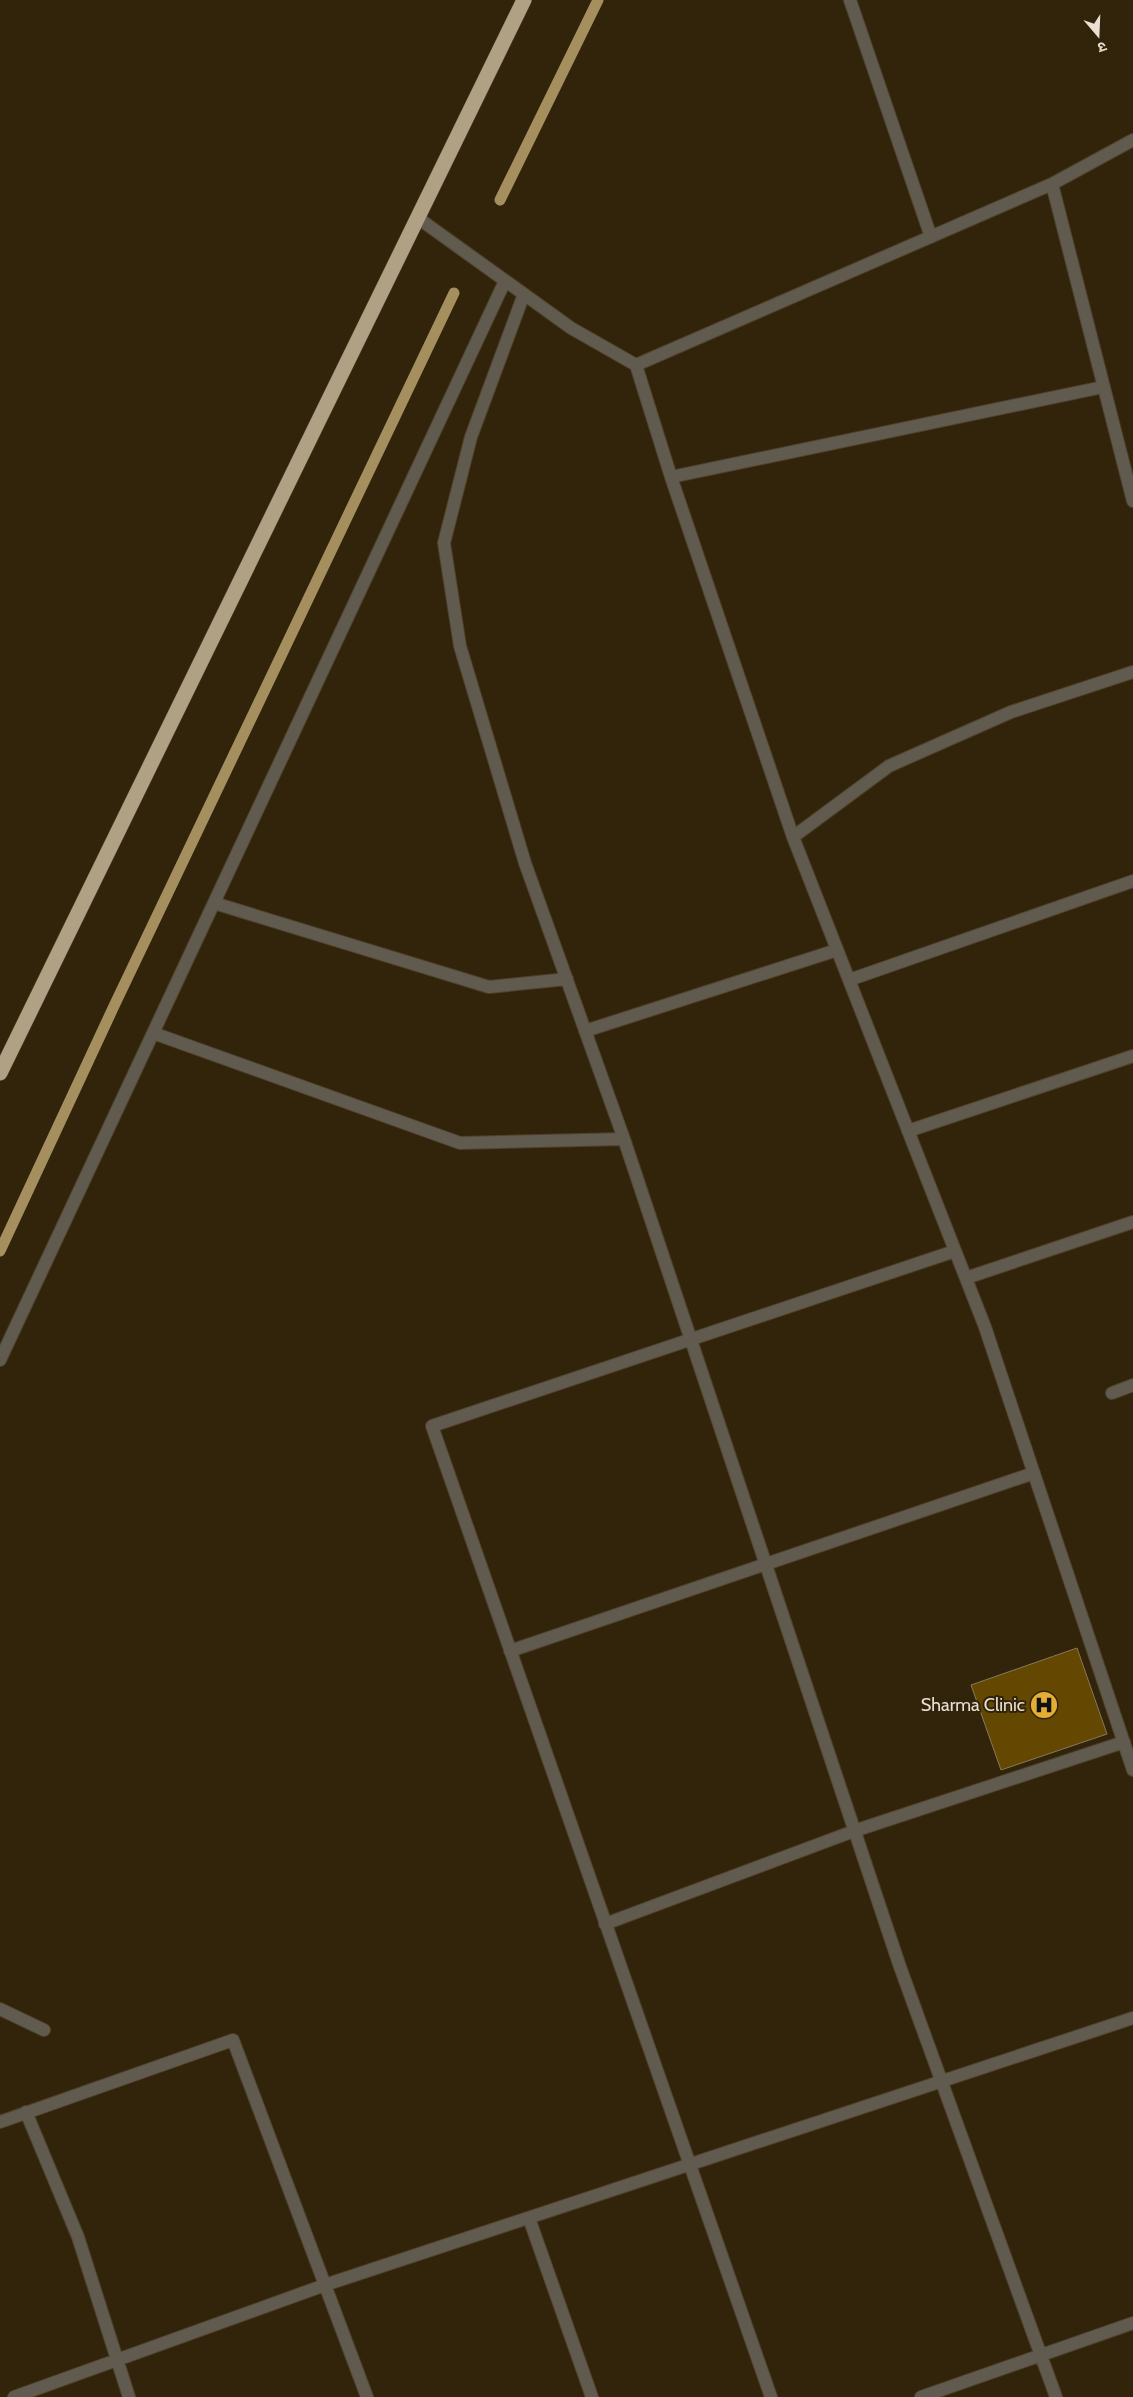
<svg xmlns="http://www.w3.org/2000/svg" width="1133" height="2397" font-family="Cabin,'Noto Sans Devanagari',sans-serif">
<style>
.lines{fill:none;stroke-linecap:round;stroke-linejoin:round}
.stream{stroke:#a68f5f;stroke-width:11}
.building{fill:#644700;stroke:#87795d}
.minor-casing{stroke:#4e422b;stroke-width:14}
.highway-casing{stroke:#4e422b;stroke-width:16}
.minor{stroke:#605a4f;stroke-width:12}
.highway{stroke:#b0a185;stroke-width:15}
.labels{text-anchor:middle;stroke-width:4;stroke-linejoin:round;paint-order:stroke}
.poi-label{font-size:18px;fill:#e9e0d2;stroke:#31240b;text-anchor:end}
</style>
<rect width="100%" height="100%" fill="#31240b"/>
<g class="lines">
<path class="stream" d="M500 200 598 0
M0 1251 114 1006 454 293"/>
</g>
<path class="building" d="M1077 1648 1107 1734 1001 1770 971 1685Z"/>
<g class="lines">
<defs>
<path id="minor" d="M850 0 931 237
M1052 184 1133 501
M418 218 571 328 636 365 671 477 793 837 985 1327 1133 1770
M524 294 471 437 444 543 460 646 525 863 624 1139 899 1964 1056 2397
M636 365 1052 184 1133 140
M671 477 1103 387
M793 837 889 766 1011 712 1133 672
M214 903 489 987 567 979
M849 980 1133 881
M585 1031 837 950
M153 1033 460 1143 624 1139
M908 1131 1133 1056
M966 1278 1133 1222
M0 1360 505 281
M1112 1393 1133 1385
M510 1651 1034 1473
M605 1924 854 1831 1124 1742
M0 2009 44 2030
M26 2112 78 2237 129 2397
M0 2122 233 2040 367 2397
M529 2218 592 2397
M14 2397 325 2285 1133 2018
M771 2397 432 1426 955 1251
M921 2397 1133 2323"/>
<path id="highway" d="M0 1073 524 0"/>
</defs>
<use href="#minor" class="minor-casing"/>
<use href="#highway" class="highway-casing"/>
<use href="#minor" class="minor"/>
<use href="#highway" class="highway"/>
</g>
<defs>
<symbol id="hospital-disc" viewBox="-11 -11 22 22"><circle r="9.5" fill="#e4ae35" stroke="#31240b"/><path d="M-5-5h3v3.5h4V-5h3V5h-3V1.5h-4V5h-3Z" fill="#111"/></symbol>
</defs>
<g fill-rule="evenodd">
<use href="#hospital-disc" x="1028" y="1689" width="32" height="32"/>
</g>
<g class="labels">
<g class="poi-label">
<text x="1025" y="1711">Sharma Clinic</text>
</g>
</g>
<g transform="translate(1098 35) rotate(161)" stroke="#31240b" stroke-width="4" paint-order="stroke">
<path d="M0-4L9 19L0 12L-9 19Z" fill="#e9e0d2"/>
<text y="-8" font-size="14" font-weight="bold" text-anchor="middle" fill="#e9e0d2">उ</text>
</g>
</svg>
